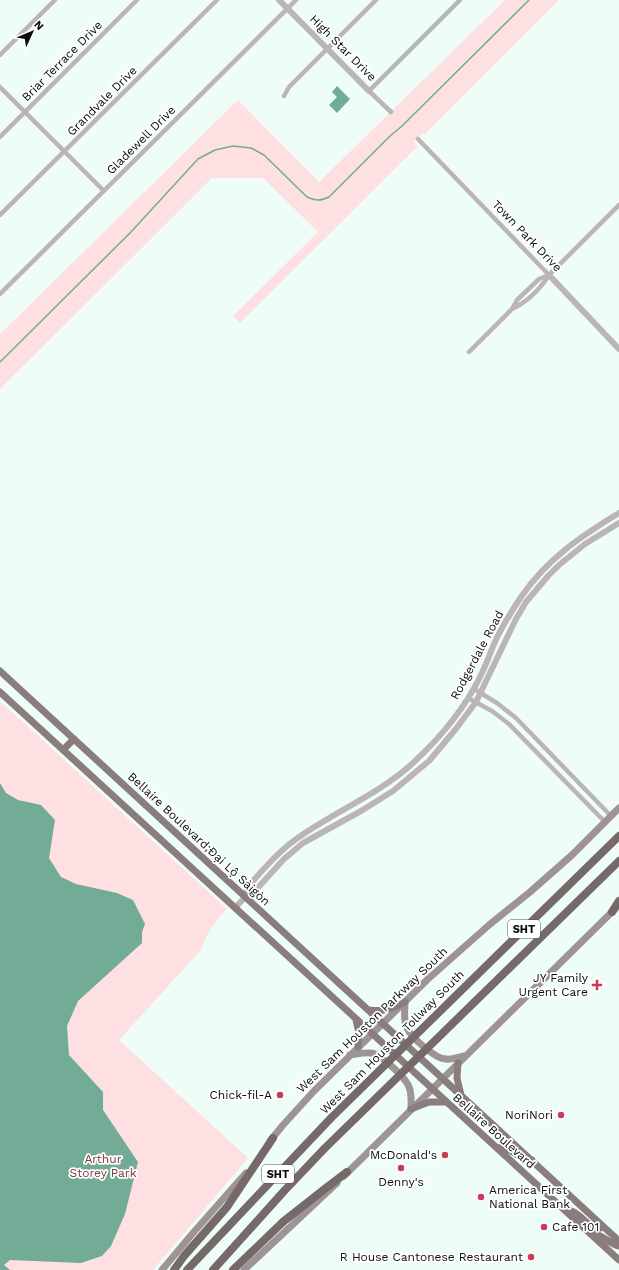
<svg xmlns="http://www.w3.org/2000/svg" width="619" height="1270" font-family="'Work Sans',sans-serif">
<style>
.green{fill:#ffe0e2}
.water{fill:#72ab96}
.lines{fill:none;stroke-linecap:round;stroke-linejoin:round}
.stream{stroke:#72ab96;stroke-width:1.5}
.minor{stroke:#bcb5b6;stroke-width:4.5}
.tertiary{stroke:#bcb5b6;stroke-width:6}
.secondary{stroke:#9e9495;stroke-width:7}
.primary{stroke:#897d7d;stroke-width:7}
.motorway{stroke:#766969;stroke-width:8}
.poi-dot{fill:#ca3a57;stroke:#fff;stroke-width:1.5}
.labels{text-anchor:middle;stroke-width:3.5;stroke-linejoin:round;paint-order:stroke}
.shield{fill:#fff;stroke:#535655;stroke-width:1}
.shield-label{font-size:11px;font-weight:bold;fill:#090e0c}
.street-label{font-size:12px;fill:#090e0c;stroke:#fff}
.poi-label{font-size:12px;fill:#090e0c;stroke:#fff;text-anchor:end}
.park-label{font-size:12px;fill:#7d3741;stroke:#fff}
</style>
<rect width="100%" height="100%" fill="#eefdf7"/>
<path class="green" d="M505 0H559L425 134 423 133 413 142 418 146 240 323 233 316 318 232 263 178H212L0 389V334L238 100 319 182Z
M0 701 227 909C214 923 207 932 201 950L119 1040 248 1158 153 1270H0Z"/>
<path class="water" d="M337 86 350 99 337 113 329 105 337 97 332 92Z
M0 783 6 793 18 800 41 805 55 820 49 858 61 877 76 884 117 893 133 900 145 924 142 932V943L78 1001 67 1026 69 1055 103 1092V1110L138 1162 125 1214 111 1246 102 1256 81 1263 10 1260 4 1265 10 1270H0Z"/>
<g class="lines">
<path class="stream" d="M0 362 130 233 198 159 215 150 233 146 251 148 264 155 307 197C316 201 321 201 329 197L390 136 402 126 529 0"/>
<path class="minor" d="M0 55 55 0
M0 87 104 191
M284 96 289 87 376 0
M391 112 369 91 460 0
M0 137 137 0
M418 139 549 275
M0 215 217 0
M0 294 296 0
M512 309C527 302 540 289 549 275L619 205
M469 352 512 309 517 300 539 279 549 275
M474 689 497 703 516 718 611 816
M468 698 492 711 509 724 605 822"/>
<path class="tertiary" d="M279 0 369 91
M549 275 619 349
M245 897C247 886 254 880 261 872 273 859 284 847 299 837 336 811 379 794 413 763 440 738 465 708 481 675 486 665 490 654 494 644 501 628 511 612 521 597 547 559 581 536 619 513
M235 908 245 897 254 892 284 859 303 843 361 811 393 791 429 761 455 730 476 702 516 619 526 602 548 576 559 565 585 544 619 523"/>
<path class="secondary" d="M405 1002C405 1010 403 1020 407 1028 411 1037 435 1059 446 1059 451 1060 459 1057 464 1056
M350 1055C358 1054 368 1051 375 1054 384 1058 406 1078 409 1087 412 1094 411 1102 411 1109
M270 1141 283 1125 314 1091 428 979 489 925 530 892 572 855 619 808
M344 1176 616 908
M162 1270 193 1233 246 1173
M244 1270 337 1183"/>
<path class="primary" d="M0 671 619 1241
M0 692 619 1260
M63 750 74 739
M369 1010C383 1012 392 1009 405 1002
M356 1020 359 1033 358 1047
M458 1063 457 1078 461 1095
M411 1109 429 1102H446
M497 1148 505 1147 525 1160H532
M566 1210C569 1211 573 1211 575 1213 585 1218 591 1233 603 1227
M592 1235C603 1233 608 1244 619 1246"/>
<path class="motorway" d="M612 912 619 901
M174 1270 184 1256 227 1207 273 1138
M187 1270 332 1117 619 836
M213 1270 285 1190 325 1148 619 861
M233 1270 284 1221 326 1188 347 1172"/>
</g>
<g class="poi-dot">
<path d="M595 979h4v4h4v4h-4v4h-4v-4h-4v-4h4z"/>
<circle cx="280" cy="1095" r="4"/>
<circle cx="561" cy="1115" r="4"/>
<circle cx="445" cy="1155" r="4"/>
<circle cx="401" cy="1168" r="4"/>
<circle cx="481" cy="1197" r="4"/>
<circle cx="544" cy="1227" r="4"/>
<circle cx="531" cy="1257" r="4"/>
</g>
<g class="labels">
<g class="shield">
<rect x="508" y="920" width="32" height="18" rx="3"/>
<rect x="262" y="1165" width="32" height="18" rx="3"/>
</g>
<g class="shield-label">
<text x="524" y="933">SHT</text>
<text x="278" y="1178">SHT</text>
</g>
<g class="street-label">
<text transform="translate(343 48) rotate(45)" y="4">High Star Drive</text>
<text transform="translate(62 61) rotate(-45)" y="4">Briar Terrace Drive</text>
<text transform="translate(102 101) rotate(-45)" y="4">Grandvale Drive</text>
<text transform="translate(141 140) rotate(-45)" y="4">Gladewell Drive</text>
<text transform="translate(527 236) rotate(46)" y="4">Town Park Drive</text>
<text transform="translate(477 655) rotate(-62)" y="4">Rodgerdale Road</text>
<text transform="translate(199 839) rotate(43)" y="4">Bellaire Boulevard;Đại Lộ Sàigòn</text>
<text transform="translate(372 1020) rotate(-44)" y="4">West Sam Houston Parkway South</text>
<text transform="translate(392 1042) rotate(-45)" y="4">West Sam Houston Tollway South</text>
<text transform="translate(494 1131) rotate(42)" y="4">Bellaire Boulevard</text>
</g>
<g class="poi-label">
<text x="588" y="982">JY Family<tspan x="588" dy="14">Urgent Care</tspan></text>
<text x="272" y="1099">Chick-fil-A</text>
<text x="553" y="1119">NoriNori</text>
<text x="437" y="1159">McDonald's</text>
<text x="401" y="1186" text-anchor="middle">Denny's</text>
<text x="489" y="1194" text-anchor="start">America First<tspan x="489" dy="14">National Bank</tspan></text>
<text x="552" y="1231" text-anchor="start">Cafe 101</text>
<text x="523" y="1261">R House Cantonese Restaurant</text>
</g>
<g class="park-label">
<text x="103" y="1163">Arthur<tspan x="103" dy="14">Storey Park</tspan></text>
</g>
</g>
<g transform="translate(32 32) rotate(46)" stroke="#ffffff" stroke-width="3" paint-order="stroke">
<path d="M0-3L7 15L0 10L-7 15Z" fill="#090e0c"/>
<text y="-6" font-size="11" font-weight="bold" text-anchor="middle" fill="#090e0c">N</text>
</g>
</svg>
